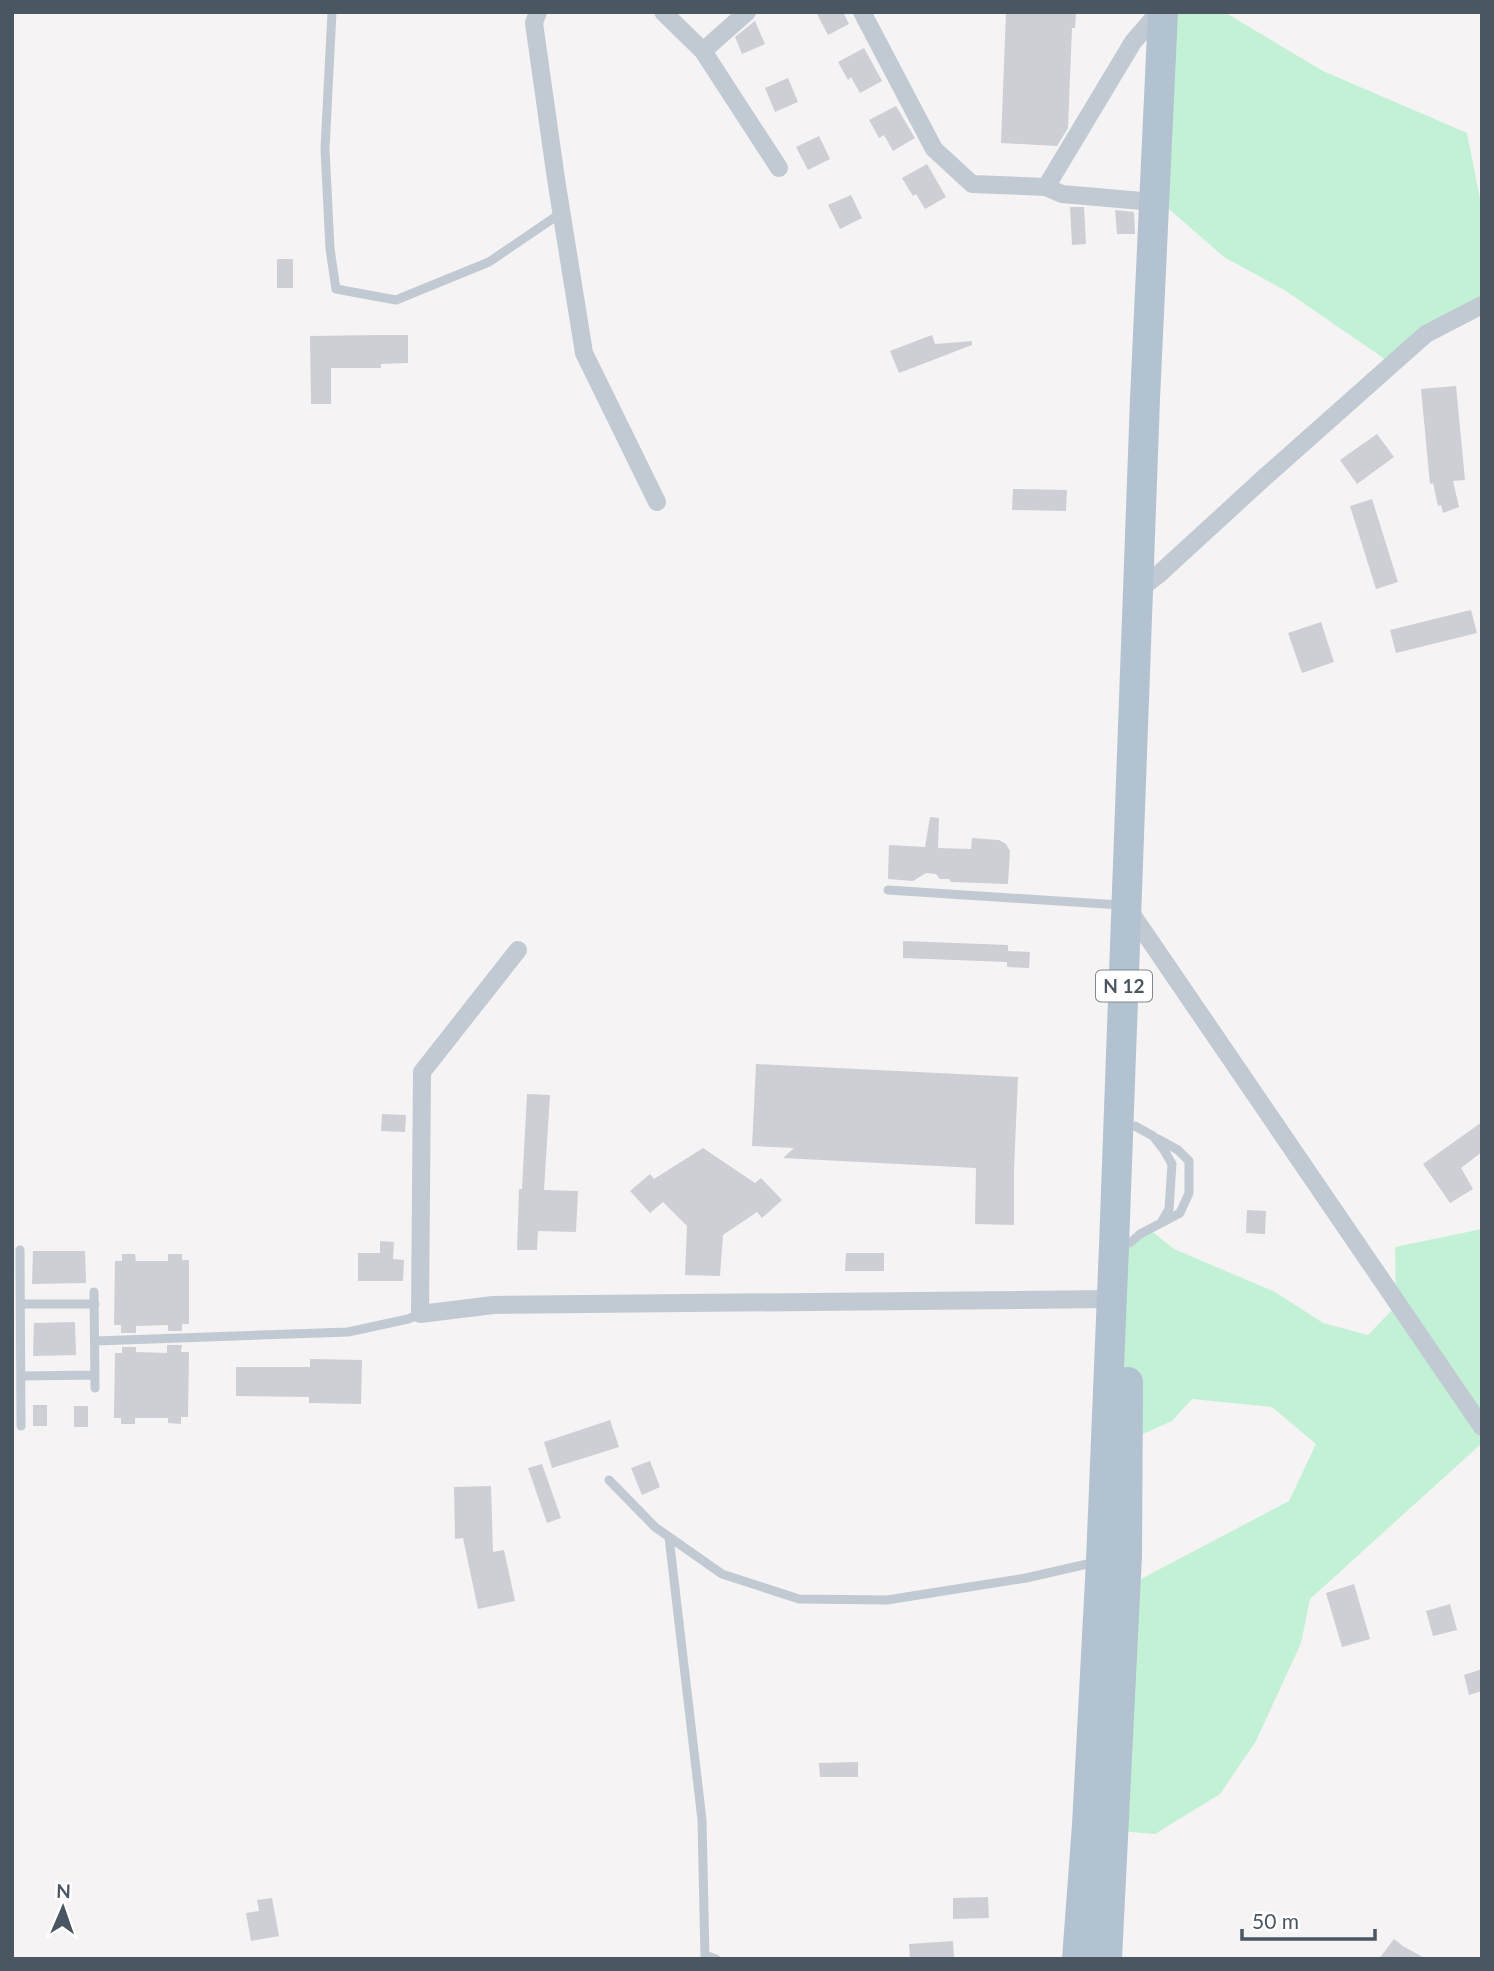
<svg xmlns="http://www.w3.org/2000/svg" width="1494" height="1971" font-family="Lato,sans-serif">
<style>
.green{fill:#c3f1d5}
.building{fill:#cdcfd5}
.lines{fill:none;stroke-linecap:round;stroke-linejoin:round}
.service{stroke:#c1cad2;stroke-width:9}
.minor{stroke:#c1cad2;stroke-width:18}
.primary{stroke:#b3c2d1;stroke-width:30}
.labels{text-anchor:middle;stroke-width:6;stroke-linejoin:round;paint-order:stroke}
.shield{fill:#fff;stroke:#808990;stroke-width:2}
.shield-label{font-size:19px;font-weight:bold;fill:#4a5661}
</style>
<rect width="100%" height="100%" fill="#f5f3f3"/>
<path class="green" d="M1169 12H1224L1323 71 1467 133 1482 209V305L1392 364 1286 291 1224 257 1161 202Z
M1149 1229 1174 1249 1275 1292 1323 1323 1368 1335 1396 1306 1395 1247 1482 1229V1443L1310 1599 1301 1643 1256 1741 1220 1794 1155 1834 1095 1829 1105 1598 1289 1501 1316 1444 1272 1407 1192 1399 1172 1421 1112 1448 1121 1246Z"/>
<path class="building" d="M816 12H843L849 24 828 35Z
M1006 12H1076L1075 28H1072L1068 128 1057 146 1001 143Z
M755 21 765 44 742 54 735 37Z
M864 48 882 81 860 93 851 77 848 80 838 62Z
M788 78 798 102 775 112 765 88Z
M896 106 915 138 893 151 884 135 879 138 869 120Z
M819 136 830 159 808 170 796 147Z
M927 164 946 197 925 209 916 194 913 196 902 178Z
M851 195 862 218 840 229 828 205Z
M1070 207H1084L1086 244 1072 245Z
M1115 210 1134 212 1135 234H1117Z
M277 259H293V288H277Z
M380 335H408V363L381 364V368H331V404H311L310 336Z
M932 335 935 344 972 341V345L899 373 890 351Z
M1456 386 1465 480 1453 481 1459 507 1443 513 1441 505 1438 506 1433 483 1430 484 1421 389Z
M1377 434 1394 457 1357 484 1340 460Z
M1013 489 1067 490 1066 511 1012 510Z
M1372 499 1398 582 1376 589 1350 506Z
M1471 610 1477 633 1396 653 1390 630Z
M1321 622 1334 662 1302 673 1288 633Z
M930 817 939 818 938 848 971 849 972 838 999 840 1006 844 1010 851 1008 884 951 882 949 879H940L936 874 926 873 913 881 888 879 889 845 925 847Z
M903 941 1008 945V951L1030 952 1029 968 1007 967V962L903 958Z
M756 1064 1018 1077 1014 1169V1225L975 1224 976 1168 783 1158 794 1148 752 1146Z
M527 1094 550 1095 544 1190 578 1191 576 1232 538 1231 537 1250H517L519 1189H522Z
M382 1114 406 1115 405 1132 381 1131Z
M1482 1122V1152L1461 1168 1473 1189 1450 1203 1423 1164Z
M703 1148 755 1183 761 1178 782 1200 762 1218 757 1212 723 1235 720 1276 685 1275 687 1226 663 1202 650 1213 630 1191 650 1174 654 1179Z
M1247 1210 1266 1211 1265 1234 1246 1233Z
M380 1241 394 1242 393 1259 404 1260 403 1281H358V1253H380Z
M33 1251H85L86 1283 32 1284Z
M846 1253H884V1271H845Z
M122 1254H135L136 1261H168V1254H182V1260H189V1324H182V1331H168V1325L136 1326V1333H121V1325H114L115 1261H122Z
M75 1322 76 1355 33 1356 34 1323Z
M167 1345H182L181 1352H189L188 1417H181V1424L168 1423V1418H135V1424H121V1418H114L115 1353H122V1347H136V1352L167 1353Z
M310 1359 362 1360 361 1404 309 1403V1397L236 1396V1367H310Z
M33 1405H47V1426H33Z
M74 1406H88V1427H74Z
M610 1420 619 1447 552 1468 544 1442Z
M650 1461 660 1487 642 1495 631 1468Z
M542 1464 561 1518 547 1523 528 1468Z
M491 1486 493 1552 504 1550 515 1601 478 1609 463 1538 455 1539 454 1487Z
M1354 1584 1370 1639 1342 1647 1326 1593Z
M1450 1604 1457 1630 1433 1636 1426 1611Z
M1482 1669V1691L1469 1695 1464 1675Z
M858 1762V1777H820L819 1763Z
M988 1897 989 1918 953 1919V1898Z
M272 1898 279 1936 251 1941 246 1913 259 1911 257 1900Z
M1394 1939 1403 1946 1426 1959H1379Z
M953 1941 954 1959H910L909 1944Z"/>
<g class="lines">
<path class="service" d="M332 12 325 149 330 249 336 289 396 300 489 262 561 213
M888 890 1120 905
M1158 1139 1178 1150 1189 1161V1193L1180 1213 1163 1222
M1130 1243 1140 1234 1161 1223 1169 1209 1172 1164 1164 1150 1153 1136 1135 1126
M20 1250 21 1426
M94 1292 95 1388
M21 1304H95
M96 1341 348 1332 408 1319 420 1314
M22 1376 95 1375
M609 1480 655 1527 722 1574 799 1599 887 1600 1026 1578 1096 1562
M669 1537 702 1820 705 1959
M705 1955 716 1959"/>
<path class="minor" d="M538 12 534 23 556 179 584 353 657 502
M663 12 703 51 779 168
M862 12 934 149 972 184 1046 187 1062 194 1154 202
M703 51 747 12
M1046 187 1133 42 1159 12
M1139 590 1158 575 1266 476 1426 334 1482 305
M1127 907 1482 1427
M518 950 422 1072 420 1314 493 1305 1112 1299"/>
<path class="primary" d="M1077 1959 1087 1825 1101 1561 1114 1246 1145 399 1163 12
M1107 1959 1127 1555 1128 1382"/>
</g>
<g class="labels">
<rect class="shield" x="1096" y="970.5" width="56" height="31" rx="5"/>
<g class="shield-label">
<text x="1124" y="993">N 12</text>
</g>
</g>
<rect width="1494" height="1971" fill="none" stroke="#4a5661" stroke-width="28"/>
<g transform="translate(63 1908) rotate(2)" stroke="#ffffff" stroke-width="5" paint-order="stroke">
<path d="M0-5L12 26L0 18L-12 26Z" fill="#4a5661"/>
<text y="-10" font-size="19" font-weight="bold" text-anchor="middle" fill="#4a5661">N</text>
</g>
<path d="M1242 1929v10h133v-10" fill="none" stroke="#4a5661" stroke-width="3.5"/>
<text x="1252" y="1929" font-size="21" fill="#4a5661" stroke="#ffffff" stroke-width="5" paint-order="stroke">50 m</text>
</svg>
